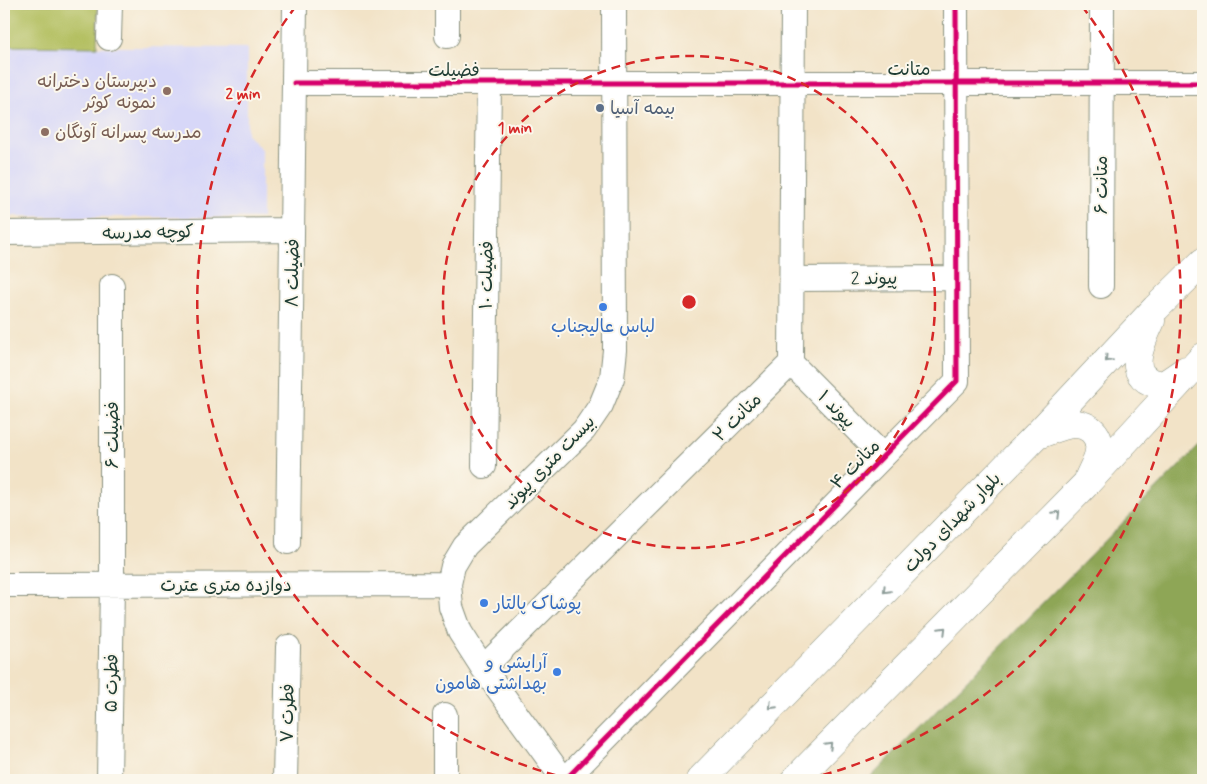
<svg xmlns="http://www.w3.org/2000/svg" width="1207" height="784" font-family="Mynerve,'Playpen Sans Arabic',sans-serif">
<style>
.built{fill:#d7d7f8}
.green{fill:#b3bf60;stroke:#697e4a}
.forest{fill:#8ea656;stroke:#567245}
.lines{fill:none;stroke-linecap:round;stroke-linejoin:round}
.minor-casing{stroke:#88907e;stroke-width:26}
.major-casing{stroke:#88907e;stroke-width:29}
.minor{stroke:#fff;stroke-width:24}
.major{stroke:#fff;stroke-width:28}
.cycleway-casing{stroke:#fbf7ec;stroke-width:8}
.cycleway{stroke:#d6006c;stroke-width:5}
.oneway{stroke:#8f9e9a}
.ring{fill:none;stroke:#d62828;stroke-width:2.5;stroke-dasharray:9 6}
.education-dot{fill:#8d6e63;stroke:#fbf7ec;stroke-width:2}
.service-dot{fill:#5c6f8a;stroke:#fbf7ec;stroke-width:2}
.shop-dot{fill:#3f7fe0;stroke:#fbf7ec;stroke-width:2}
.labels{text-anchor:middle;stroke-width:4;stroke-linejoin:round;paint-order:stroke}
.street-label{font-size:18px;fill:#1f3d34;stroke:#fbf7ec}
.education-label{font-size:18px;fill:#785e54;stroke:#fbf7ec;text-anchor:end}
.service-label{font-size:18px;fill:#4e5e75;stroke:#fbf7ec;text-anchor:start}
.shop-label{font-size:18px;fill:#366cbe;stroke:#fbf7ec}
.centre{fill:#d62828;stroke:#fbf7ec;stroke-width:2.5}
.ring-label{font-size:15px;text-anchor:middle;font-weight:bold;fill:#d62828;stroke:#fbf7ec;stroke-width:4;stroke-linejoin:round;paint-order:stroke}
</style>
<rect width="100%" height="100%" fill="#fbf7ec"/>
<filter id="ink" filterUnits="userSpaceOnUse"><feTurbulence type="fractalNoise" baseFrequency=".02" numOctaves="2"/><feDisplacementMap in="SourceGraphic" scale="10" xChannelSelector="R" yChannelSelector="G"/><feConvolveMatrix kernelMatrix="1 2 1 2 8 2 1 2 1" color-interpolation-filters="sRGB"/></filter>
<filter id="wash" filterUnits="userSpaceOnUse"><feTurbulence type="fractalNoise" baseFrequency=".0096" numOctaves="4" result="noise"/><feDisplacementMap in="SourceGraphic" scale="20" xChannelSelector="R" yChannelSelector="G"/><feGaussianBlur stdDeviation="1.12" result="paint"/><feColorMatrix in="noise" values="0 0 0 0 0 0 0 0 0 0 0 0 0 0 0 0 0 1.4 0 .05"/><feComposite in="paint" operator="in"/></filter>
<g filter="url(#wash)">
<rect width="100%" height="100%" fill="#f2e3c7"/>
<path class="built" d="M4 46 247 48V134L262 149V218L4 216Z"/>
<path class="green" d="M4 4H98L97 47 4 46Z"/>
<path class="forest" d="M1203 442V780H868Z"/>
</g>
<g filter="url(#ink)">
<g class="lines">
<defs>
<path id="minor" d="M447 36V4
M109 38 110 4
M294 83H1203
M4 233 292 230
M792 279 957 278
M1101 286 1102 4
M791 363 883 456
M484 466 489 83
M288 542 295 4
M4 585 449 584
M483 668 791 363 793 4
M445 715V780
M109 780 112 585V286
M285 780 288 647
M564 780 483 668 460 632 451 607 449 584 453 566 465 546 584 430 601 405 612 378 615 350 614 4
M565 780 957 381 956 4"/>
<path id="major" d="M1151 321C1140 345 1122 380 1164 385L1186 370
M1038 435C1047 432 1057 427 1067 425 1087 420 1104 435 1098 456 1096 463 1092 470 1089 477
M700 780 1036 436 1156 308 1203 262
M795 780 1085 485 1203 357"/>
</defs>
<use href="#minor" class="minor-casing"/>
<use href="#major" class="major-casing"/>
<use href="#minor" class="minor"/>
<use href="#major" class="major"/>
<defs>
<path id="cycleway" d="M294 83H1203
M565 780 957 381 956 4"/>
</defs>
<use href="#cycleway" class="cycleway-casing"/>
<use href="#cycleway" class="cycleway"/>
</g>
<defs><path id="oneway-chevron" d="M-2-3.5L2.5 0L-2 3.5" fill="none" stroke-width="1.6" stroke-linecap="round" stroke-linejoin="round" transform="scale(1.25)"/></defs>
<g class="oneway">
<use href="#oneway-chevron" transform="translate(1108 359) rotate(133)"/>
<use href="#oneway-chevron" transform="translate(1057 514) rotate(-45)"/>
<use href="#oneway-chevron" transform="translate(886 590) rotate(134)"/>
<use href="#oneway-chevron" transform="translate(943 630) rotate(-45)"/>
<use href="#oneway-chevron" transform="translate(772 706) rotate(134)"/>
<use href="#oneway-chevron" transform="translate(829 745) rotate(-45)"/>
</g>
</g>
<g class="ring">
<circle cx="689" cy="302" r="246"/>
<path d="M570 779A492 492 0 0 1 296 6M1082 6A492 492 0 0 1 808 779"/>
</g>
<g class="education-dot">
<circle cx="167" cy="91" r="5"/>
<circle cx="45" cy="132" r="5"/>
</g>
<circle class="service-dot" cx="600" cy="108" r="5"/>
<g class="shop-dot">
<circle cx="603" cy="307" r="5"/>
<circle cx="484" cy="603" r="5"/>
<circle cx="557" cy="672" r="5"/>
</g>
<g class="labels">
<g class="street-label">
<text x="909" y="75">متانت</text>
<text x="454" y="76">فضیلت</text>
<text transform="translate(1101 185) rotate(-90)" y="6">متانت ۶</text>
<text transform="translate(148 232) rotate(-1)" y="6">کوچه مدرسه</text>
<text transform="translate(292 273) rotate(-89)" y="6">فضیلت ۸</text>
<text transform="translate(486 275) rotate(-89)" y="6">فضیلت ۱۰</text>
<text transform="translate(874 278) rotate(-1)" y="6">پیوند 2</text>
<text transform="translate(837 409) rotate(45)" y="6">پیوند ۱</text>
<text transform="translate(737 417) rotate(-45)" y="6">متانت ۲</text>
<text transform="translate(112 435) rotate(-90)" y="6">فضیلت ۶</text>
<text transform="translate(549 462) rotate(-46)" y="6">بیست متری پیوند</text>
<text transform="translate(855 464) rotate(-45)" y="6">متانت ۴</text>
<text transform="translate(952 522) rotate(-46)" y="6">بلوار شهدای دولت</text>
<text x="226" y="591">دوازده متری عترت</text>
<text transform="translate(111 683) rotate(-89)" y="6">فطرت ۵</text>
<text transform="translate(287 713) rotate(-89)" y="6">فطرت ۷</text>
</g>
<g class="education-label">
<text x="157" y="87">دبیرستان دخترانه<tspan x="157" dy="21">نمونه کوثر</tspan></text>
<text x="55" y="138" text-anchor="start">مدرسه پسرانه آونگان</text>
</g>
<g class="service-label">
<text x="610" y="114">بیمه آسیا</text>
</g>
<g class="shop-label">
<text x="603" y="332">لباس عالیجناب</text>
<text x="494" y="609" text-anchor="start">پوشاک پالتار</text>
<text x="547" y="668" text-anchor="end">آرایشی و<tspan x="547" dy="21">بهداشتی هامون</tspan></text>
</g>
</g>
<circle cx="689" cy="302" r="8" class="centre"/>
<g class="ring-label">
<text x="243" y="99">2 min</text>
<text x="515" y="133">1 min</text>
</g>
<rect width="1207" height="784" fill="none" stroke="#fbf7ec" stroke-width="20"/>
</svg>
